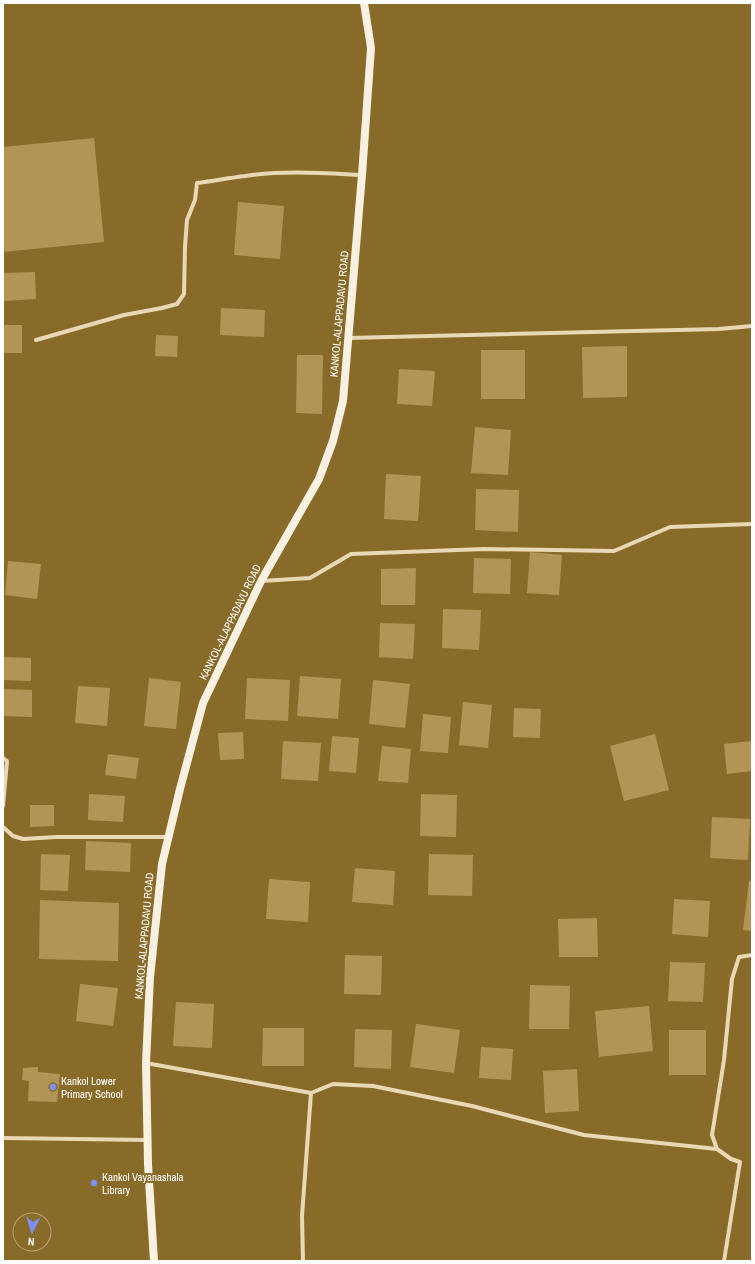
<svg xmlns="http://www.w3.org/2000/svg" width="755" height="1264" font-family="'Archivo Narrow',sans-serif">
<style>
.building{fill:#b29456}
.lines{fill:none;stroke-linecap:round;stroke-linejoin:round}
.minor{stroke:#e9d8b6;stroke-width:4}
.secondary{stroke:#f8f0e0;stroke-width:8}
.poi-dot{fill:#7d90f0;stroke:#896b29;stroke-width:1.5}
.labels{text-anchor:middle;stroke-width:4;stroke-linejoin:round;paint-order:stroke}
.street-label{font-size:11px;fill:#fff;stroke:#896b29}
.poi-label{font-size:11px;fill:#fff;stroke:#896b29;text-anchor:start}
</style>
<rect width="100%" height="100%" fill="#896b29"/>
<path class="building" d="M94 138 104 242 3 252V147Z
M238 202 284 206 280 259 234 255Z
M35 272 36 299 3 301V273Z
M221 308 265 310 264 337 220 335Z
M3 325H22V353H3Z
M156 335 178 336 177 357 155 356Z
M627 346V397L583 398 582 347Z
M481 350H525V399H481Z
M297 355H323L322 414 296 413Z
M399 369 435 371 432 406 397 404Z
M475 427 511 430 508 475 471 473Z
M386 474 421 476 418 521 384 519Z
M476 489 519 490 518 532 475 530Z
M530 552 562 555 559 595 527 593Z
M474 558 511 559 510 594 473 593Z
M8 561 41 564 37 599 5 595Z
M416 568 415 605H381V569Z
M443 609 481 610 479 650 442 648Z
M380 623 415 624 413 659 379 657Z
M3 657 31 658V681L3 680Z
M300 676 341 679 338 719 297 716Z
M149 678 181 682 176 729 144 726Z
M247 678 290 680 288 721 245 719Z
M373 680 410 684 405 728 369 724Z
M78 686 110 688 107 726 75 723Z
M3 689 32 690V717L3 716Z
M463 702 492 705 488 748 459 745Z
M514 708 541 709 540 738 513 737Z
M423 714 451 717 448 753 420 751Z
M243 732 244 759 220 760 218 733Z
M655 734 669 790 624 801 610 746Z
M332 736 359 738 356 773 329 771Z
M283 741 321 743 318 781 281 779Z
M752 741V771L727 774 724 744Z
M382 746 411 749 408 783 378 781Z
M108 754 139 758 136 779 105 775Z
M89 794 125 796 123 822 88 820Z
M421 794 457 795 456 837 420 836Z
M30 805H54V826L30 827Z
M712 817 750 819 748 860 710 858Z
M86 841 131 843 130 872 85 870Z
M41 854 70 855 68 891 40 890Z
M429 854 473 855 472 896 428 895Z
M355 868 395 871 393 905 352 902Z
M269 879 310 882 308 922 266 919Z
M749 881H752V931L743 930Z
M674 899 710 901 708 937 672 934Z
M40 900 119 903 118 961 39 959Z
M597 918 598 957H559L558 919Z
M345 955 382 956 381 995 344 994Z
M670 962 705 963 703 1002 668 1001Z
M80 984 118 988 113 1026 76 1021Z
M530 985 570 986 569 1029H529Z
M176 1002 214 1004 212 1048 173 1046Z
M649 1006 653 1051 599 1057 595 1011Z
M416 1024 460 1030 454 1073 410 1067Z
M263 1028H304V1066H262Z
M355 1029 392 1030 391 1069 354 1067Z
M669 1030H706V1075H669Z
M481 1047 513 1049 511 1080 479 1078Z
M38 1067V1072L60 1074 57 1102 28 1101 29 1081 22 1080 23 1068Z
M577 1069 579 1111 545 1113 543 1071Z"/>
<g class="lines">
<path class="minor" d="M348 338 719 329 752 326
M36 340 124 315 162 308 177 304 184 294 185 247 187 220 195 200 197 183C213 181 229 178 245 176 284 170 323 173 362 175
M261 581 310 578 351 554 484 549 614 551 670 527 752 524
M3 758 7 761 3 806
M3 827 13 836 23 839 56 837H168
M146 1063 311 1093 333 1084 373 1086 472 1106 584 1135 717 1149
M3 1138 147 1140
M303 1261 302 1216 311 1093
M724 1261 740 1162 731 1159 717 1149 712 1135 724 1060 732 979 739 957 752 955"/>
<path class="secondary" d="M154 1261 148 1164 146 1063 150 977 162 864 180 789 203 703 261 581 319 479 333 441 343 401 362 175 371 48 364 3"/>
</g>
<g class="poi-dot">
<circle cx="53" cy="1087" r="4"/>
<circle cx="94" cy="1183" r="4"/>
</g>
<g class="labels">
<g class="street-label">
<text transform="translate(339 314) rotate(-85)" y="4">KANKOL-ALAPPADAVU ROAD</text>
<text transform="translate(230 622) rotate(-64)" y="4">KANKOL-ALAPPADAVU ROAD</text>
<text transform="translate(144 936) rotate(-85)" y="4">KANKOL-ALAPPADAVU ROAD</text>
</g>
<g class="poi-label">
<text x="61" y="1085">Kankol Lower<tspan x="61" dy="13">Primary School</tspan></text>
<text x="102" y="1181">Kankol Vayanashala<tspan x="102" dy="13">Library</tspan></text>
</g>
</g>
<rect width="755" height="1264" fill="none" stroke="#ffffff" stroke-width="8"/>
<g transform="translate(32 1232) rotate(185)"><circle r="19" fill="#896b29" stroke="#b8a67f"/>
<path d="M0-3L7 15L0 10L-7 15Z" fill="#7d90f0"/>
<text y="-6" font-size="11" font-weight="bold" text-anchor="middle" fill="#ffffff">N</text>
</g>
</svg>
